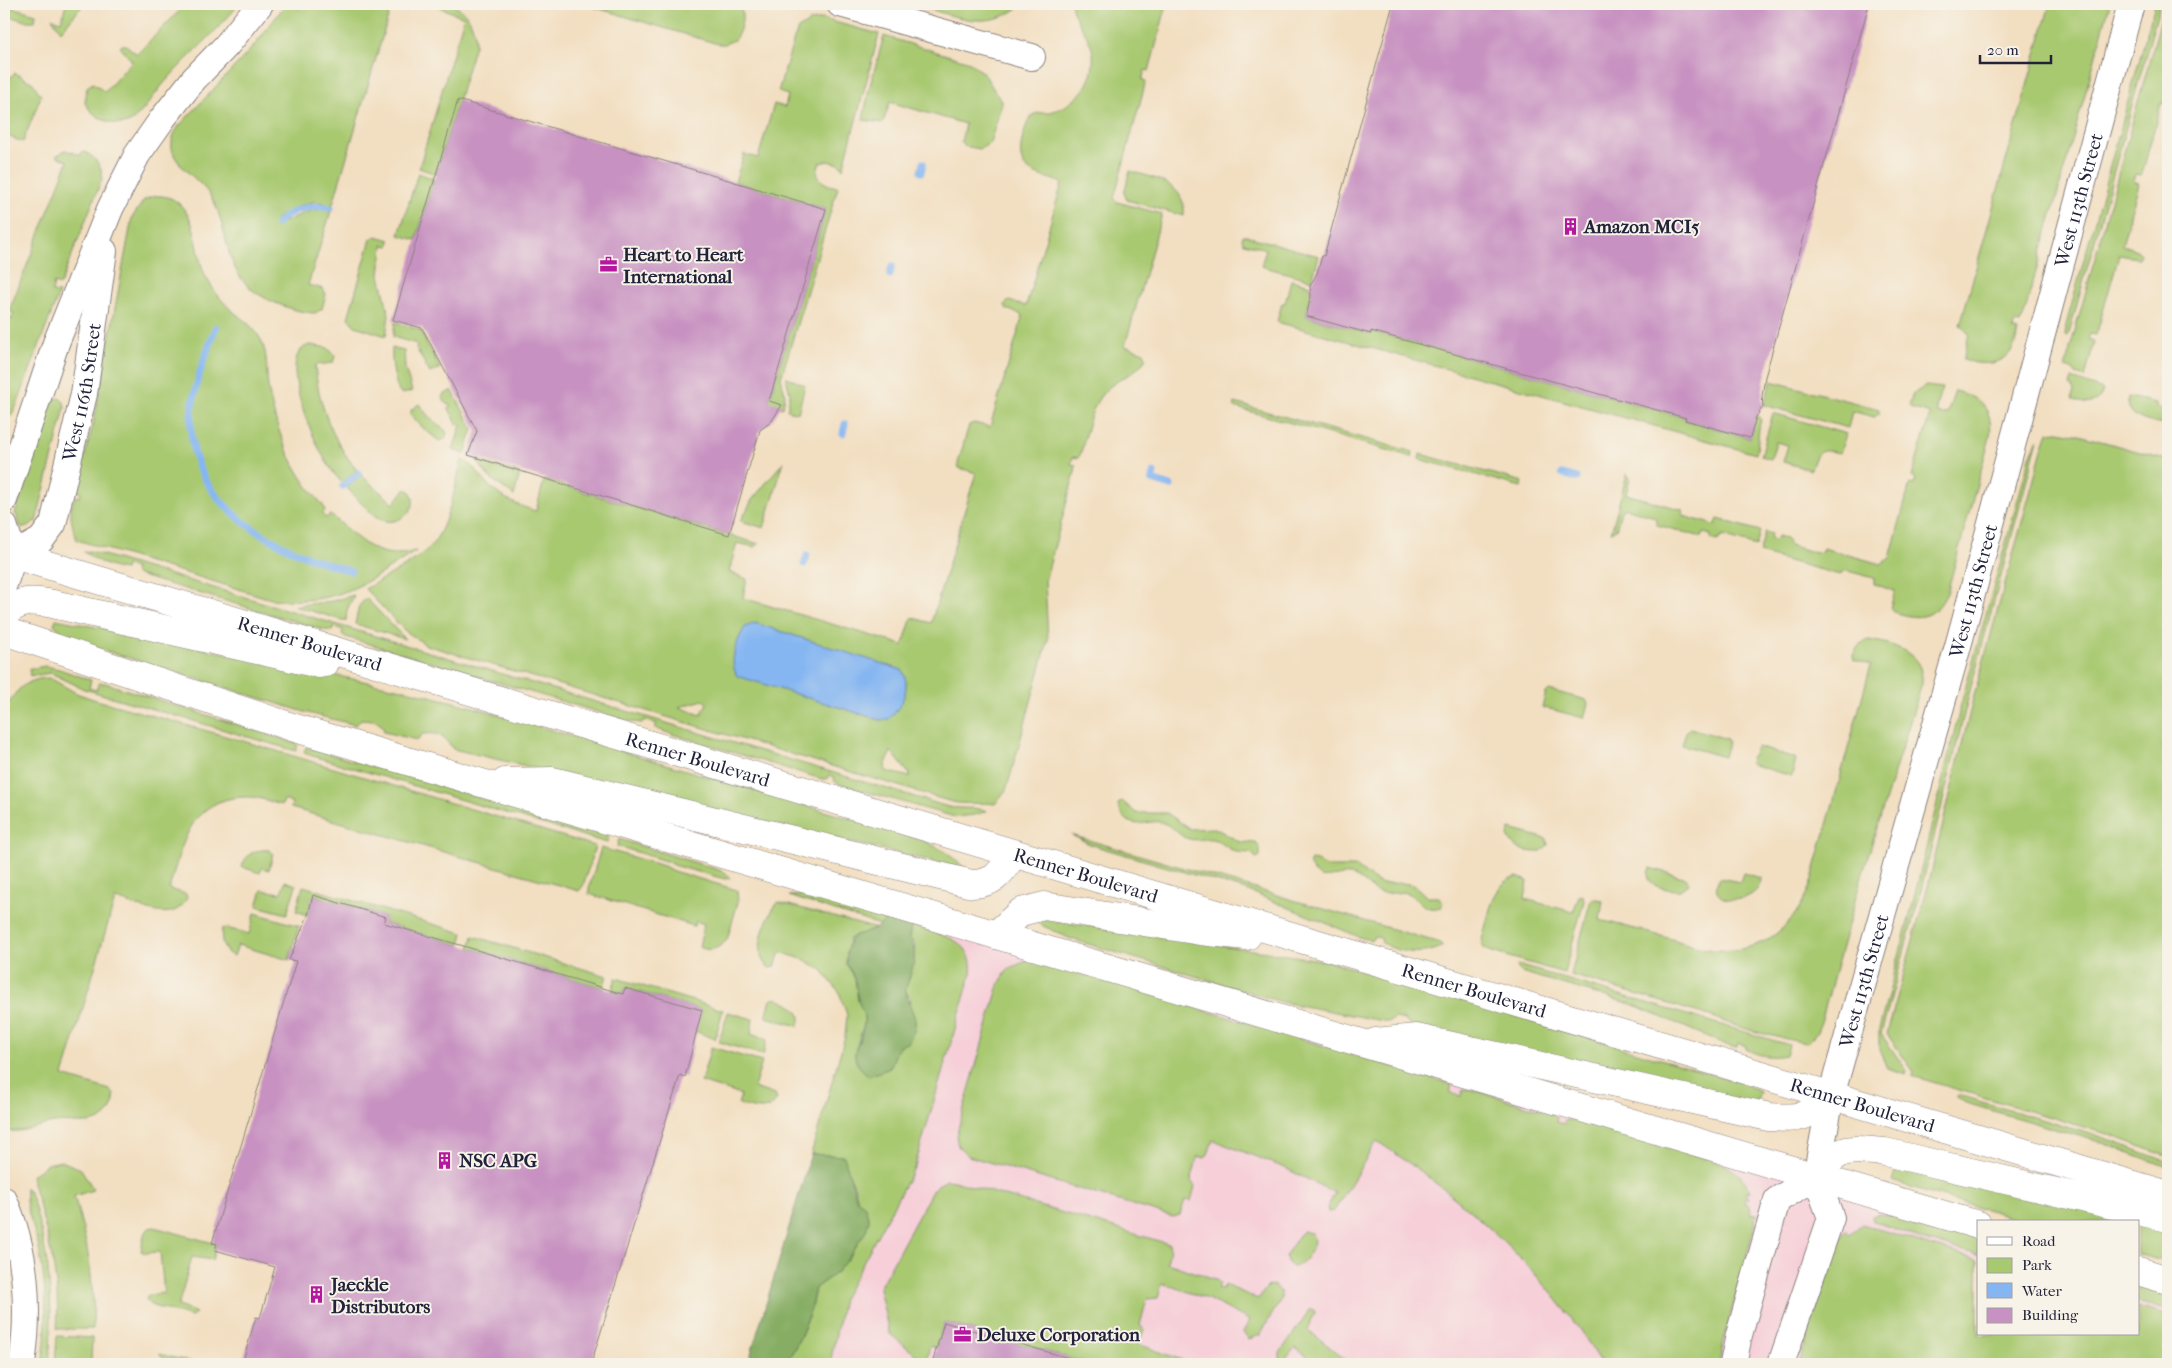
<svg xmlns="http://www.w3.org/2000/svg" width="2172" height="1368" font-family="'IM FELL French Canon',serif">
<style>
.built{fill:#f6cfd8}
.green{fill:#a9c971;stroke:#667656;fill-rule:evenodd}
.forest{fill:#86ad63;stroke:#54684f}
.water{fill:#85b6f1;stroke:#546c96}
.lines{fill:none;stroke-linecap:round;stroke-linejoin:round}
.stream{stroke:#85b6f1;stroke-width:7}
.building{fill:#c791c1}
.street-casing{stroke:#8a807e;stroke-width:28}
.secondary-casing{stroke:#8a807e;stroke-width:29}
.street{stroke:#fff;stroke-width:26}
.secondary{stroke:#fff;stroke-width:28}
.labels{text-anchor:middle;stroke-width:4;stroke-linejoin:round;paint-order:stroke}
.street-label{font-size:19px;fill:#22223b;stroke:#f7f3e8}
.poi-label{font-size:19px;font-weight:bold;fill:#22223b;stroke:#f7f3e8;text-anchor:start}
</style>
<rect width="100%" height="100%" fill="#f7f3e8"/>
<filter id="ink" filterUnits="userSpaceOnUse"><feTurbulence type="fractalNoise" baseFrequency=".02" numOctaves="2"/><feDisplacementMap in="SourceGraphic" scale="10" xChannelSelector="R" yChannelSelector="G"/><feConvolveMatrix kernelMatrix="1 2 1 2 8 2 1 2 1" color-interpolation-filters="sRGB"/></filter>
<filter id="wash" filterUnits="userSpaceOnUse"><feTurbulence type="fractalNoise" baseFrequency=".0096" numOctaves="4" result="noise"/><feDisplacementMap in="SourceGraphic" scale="20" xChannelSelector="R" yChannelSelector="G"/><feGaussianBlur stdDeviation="1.12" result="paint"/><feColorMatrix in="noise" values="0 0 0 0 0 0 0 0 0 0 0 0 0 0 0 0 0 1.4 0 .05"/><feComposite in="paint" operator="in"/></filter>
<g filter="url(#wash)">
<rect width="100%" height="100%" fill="#f2dec0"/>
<path class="built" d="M908 909 1978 1225V1334H2138V1271L2168 1280V1364H775Z"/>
<path class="green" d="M66 4H84L61 31 52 18 61 21Z
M186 4H239C217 32 189 55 165 82 155 93 142 115 130 122 115 129 90 116 85 102L87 87 93 83 105 92 132 61 120 47 122 45H126L137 54Z
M286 4H298L297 8 299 10 305 4H392L332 207C328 205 324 203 321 202 310 199 284 212 276 220V223L277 224C296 219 310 205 331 211L308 285 323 289 326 294 322 309 315 313C296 313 259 299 246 284 223 260 228 225 211 197 197 173 155 159 179 126L254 46Z
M442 4C465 4 476 24 475 45L436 174 419 168 464 17 441 8Z
M591 4H739C745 15 742 31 734 40L725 44H718L590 6Z
M913 4H1023C988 34 952 15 913 4Z
M1071 4H1167L1149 71 1145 70 1142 80 1146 81 1114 198 1117 202 1162 214 1125 346 1144 352 1146 358C1138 373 1119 378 1107 389 1090 405 1087 431 1081 453L1078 458 1073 457 1071 464 1076 465 1075 472 1045 581 1048 640 1009 781 1006 790 995 804C981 802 967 805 952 802L426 645 404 630 365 589C386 576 412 565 430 547 448 528 455 486 462 460 475 465 481 478 490 487 504 500 519 506 536 511L544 480 759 544 755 547 737 543 729 572 747 579 743 598 903 645 911 620 914 618 931 623 976 473 959 468 958 463 969 425 974 423 990 427 1023 315 1006 309 1005 304 1009 301 1026 306 1062 183C1033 172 1012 174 1024 133 1026 127 1028 117 1035 114 1039 112 1046 113 1050 112 1070 107 1087 92 1092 71 1099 39 1077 31 1071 4ZM740 636 902 670 736 647ZM703 700 707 703 701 715 679 707ZM891 751 910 775V777L886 771 885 766Z
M2050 4H2110L2024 315 2020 324 2015 323 2013 329 2018 331C2014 364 1991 368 1963 360L1969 334 1960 325Z
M2155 4H2160L2068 337 2065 336 2066 325Z
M2165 4H2168V56L2166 64 2168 65V78L2164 93 2168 95V105L2161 103 2143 171 2141 175 2135 174 2133 181 2139 183 2122 245 2137 250 2140 254 2138 258 2119 255 2098 329 2096 335 2090 334 2088 340 2094 342 2085 378 2076 375 2072 369 2065 367Z
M4 5 36 14 35 21H26L4 15Z
M823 19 879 34 843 169 840 164 828 161 820 163C812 178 824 185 838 187L781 378 785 394 783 408 768 404 826 209 735 182 744 154 758 158 774 104 785 107 788 95 778 92 794 39 798 29 811 21Z
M884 36 970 62 985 75 1002 103 990 143 980 149 964 146 961 142 965 124 890 102 883 123 863 120 869 89Z
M15 73 33 83 41 96 23 142 4 135V90L7 91 10 77Z
M65 150 81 155 82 151C94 155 103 166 102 179L60 285 54 283 52 292 59 293 16 407 10 417 6 416 5 421 8 422 9 428 4 444V325L6 318 11 320 14 313 9 311 68 161 56 156Z
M1130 171C1154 178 1187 183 1184 216L1127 200 1124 193Z
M418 173 434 179 416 240 399 235Z
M154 196C166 195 175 198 183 208 200 229 195 257 207 279 213 289 220 299 228 307 241 319 257 327 263 345 268 358 266 373 268 386 275 430 293 473 323 505L325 511 322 514 326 518 330 515C337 519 342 525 348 530 371 550 385 559 416 551 364 585 336 606 271 599L77 540C72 527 67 508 76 496L80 497 81 492 77 491 78 481 93 425 132 218 144 200Z
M1243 235 1319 256 1312 280 1261 266 1266 249 1244 243 1242 239Z
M376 236 390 240 389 246 383 245 380 275 389 315 386 336 355 326 348 318 371 239Z
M1291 280 1314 286 1306 316 1370 334 1371 331 1686 418 1685 420 1750 438 1756 414 1761 420C1757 432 1759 442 1756 454L1277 322 1282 303H1285Z
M395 322 420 330 440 368 430 373 416 348 417 344 393 337Z
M310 345 328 348 335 356 333 363 315 365C318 403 332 440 357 470L342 483C334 474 327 464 322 454 311 434 275 353 310 345Z
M392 348 404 351 405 368 412 391 403 394 399 392C394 378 391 363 392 348Z
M786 377 805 385 798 413 787 410 790 394Z
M2072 379 2103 390C2098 407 2085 405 2072 399L2074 391 2070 385Z
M1771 381 1879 409V414L1874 417 1852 411 1848 428 1764 405Z
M1926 386 1942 388 1936 407 1938 414H1947L1955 391C1980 398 1994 408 1990 437L1947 593C1934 620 1919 620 1893 612L1890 608 1895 591 1874 584V578L1844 570 1840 575 1759 553 1765 532 1771 534 1770 539 1776 540 1778 536 1786 538 1789 545 1816 553 1821 552 1823 548 1881 564 1890 558 1910 484 1914 485 1916 479 1912 477 1930 414 1911 408 1909 405 1913 394Z
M452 390 473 429 465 454 453 450 461 425 457 424 449 409 450 405 446 404 442 396Z
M2128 397 2156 403V407L2168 411V426C2151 422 2125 420 2128 397Z
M59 398 64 402 65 408 36 522 34 521 29 527H21L18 524 17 515 15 514 39 432 50 402 53 399Z
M1235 403 1413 452 1412 457 1234 407Z
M419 404 428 416 447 432 445 439 439 441 422 427 410 414 412 409Z
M1773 413 1846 434 1840 453C1820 449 1817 449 1811 470L1783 462 1788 445 1776 442 1771 459 1761 456Z
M2058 431 2076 434 2168 460V1157L2104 1133 1912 1076 1914 1072 1887 1034 1929 882 1972 703 2043 446 2048 432Z
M2038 439 1969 694 1919 898 1881 1034 1907 1071 1906 1074 1887 1068 1879 1050V1029L1910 915 1960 708 2030 456Z
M1420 454 1523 482 1521 487 1419 459Z
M476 460 520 473 514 496 489 477Z
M784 461 764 528 741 521 752 500Z
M1627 474 1630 478 1626 494 1683 510 1684 516 1714 525 1716 524 1718 519 1760 531 1756 546 1723 536 1717 541 1710 539 1711 535 1704 533 1702 537 1657 525 1655 517 1625 508 1621 511 1616 529 1611 532Z
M361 475 394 504 404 490H409C423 507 399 527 382 520 369 514 357 498 347 488Z
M90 551 945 806C959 810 974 806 987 811L975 815 955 817 842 785 834 781 835 777 828 775 827 779H822L665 732 655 728 657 724 644 720 642 723 631 722 346 637 342 634 343 630 334 627 332 631 320 629 138 575 134 572 135 568 126 566 125 570C109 568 97 561 84 552Z
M354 595 347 610 346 621 294 606 332 601Z
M366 598 405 639 355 624 359 606Z
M56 619 402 689 473 707 922 840 946 852 966 869 453 749C445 737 438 732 423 734L417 740 384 732 383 726 374 720 361 719 356 725 308 713 67 639 54 624Z
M1868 640C1892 643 1925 653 1922 683L1861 879 1821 1022 1816 1034 1807 1043C1779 1038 1739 1029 1713 1017L1571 975 1590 903 1593 898 1603 901 1600 920C1625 926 1650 933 1675 940 1688 944 1702 949 1716 950 1763 954 1796 926 1811 883L1871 665 1854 660 1853 655 1860 644Z
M45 666 59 669 91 680 89 688 96 690 99 683H105L298 744 296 751 84 689 51 673 30 676 29 669Z
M50 678 76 693 93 699 243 741 595 846 583 886 579 891 291 808 292 803 284 800 282 805C270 802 258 796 245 797 189 798 182 846 169 889L186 894 187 898C173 928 136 903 115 899L63 1076 110 1090C115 1094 115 1098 113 1104 103 1132 75 1120 54 1123 38 1125 24 1133 8 1131L4 1126V715C11 693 25 678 50 678Z
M1549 690 1586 700 1588 704 1584 718 1542 707 1546 693Z
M1690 728 1727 739 1728 742 1724 757 1682 745 1686 732Z
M306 747 609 836 607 843 313 756 304 753Z
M1757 747 1795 758 1796 760 1792 776 1750 764 1754 750Z
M1122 801 1136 813H1167L1190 829 1215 828 1240 842 1256 843 1260 848V856L1256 858 1251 853C1244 852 1239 854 1232 850 1225 847 1221 841 1212 839 1203 838 1196 842 1186 838 1176 833 1172 825 1160 822 1150 820 1141 827 1130 822 1124 819 1119 811 1118 804Z
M1510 829 1547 839 1548 845 1540 852C1526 852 1512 850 1508 835Z
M1071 835 1440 943 1443 946C1426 956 1398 954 1381 942L1382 939 1374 936 1372 940 1362 938 1246 890 1092 845Z
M619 839 719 870 726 873 730 878 725 879 676 866 669 862 617 846Z
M601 848 664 866 673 871 737 890 738 902 727 940C719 949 710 952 699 947L704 924 696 921 694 926 589 894V888Z
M270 850 273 854 269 870 262 868 260 873 242 867C246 853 256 849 270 850Z
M1311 860 1317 861 1325 867H1357L1375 881 1383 884 1402 883 1414 885 1427 897H1439L1443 903 1441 907C1421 913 1419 896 1407 893 1398 891 1389 895 1380 893 1369 890 1362 877 1350 875 1340 874 1330 879 1320 877L1313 871 1309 864Z
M1650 868 1687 878 1688 884 1680 890C1668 890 1641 887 1650 868Z
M1743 873 1761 878C1761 905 1704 909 1719 878L1740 882Z
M1517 877 1528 881 1525 899 1573 912 1579 896 1583 895 1584 901 1564 973 1492 952 1482 947V940C1488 920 1492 880 1517 877Z
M285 881 296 885 287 914 257 906 262 890 281 893Z
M303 886 463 933 460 945 384 923 385 917 314 895 308 915 296 911Z
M801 895 890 921H884C874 933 862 932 849 939L846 964 855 976 858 1001 864 1010V1023L855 1052 869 1076 890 1068 899 1045 910 1000 905 989 910 977 915 945 909 938 911 926C938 934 976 938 971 974L915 1166 843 1299 830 1364H785C802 1338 810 1318 815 1288L837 1272 866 1231 854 1185 846 1168 843 1156 811 1154 845 1037 847 1015 839 992 822 970 805 960 780 952 775 967 769 968C750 954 766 917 778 902L877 929 879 925 789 896Z
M255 913 299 926 289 960 238 945 234 956C223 953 220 940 222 929L226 928 249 934Z
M1040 919 1328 961 1745 1084 1760 1092 1756 1104 1410 1026 1405 1020 1395 1018 1389 1022 1282 1002 1071 939 1039 924 1037 922Z
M473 936 607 976 603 988 470 948Z
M1026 961 1047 963 1445 1082 1452 1085 1450 1093 1461 1096 1463 1089 1474 1090 1546 1111 1557 1118 1556 1122 1564 1124 1565 1120H1575L1721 1163C1735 1170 1744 1177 1751 1191L1746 1193 1749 1199 1745 1198 1744 1203 1750 1205 1751 1214H1756L1755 1225 1728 1324 1719 1364H1602C1545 1270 1468 1202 1377 1141L1334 1211 1328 1212 1327 1208 1335 1193 1285 1168 1213 1140 1208 1154 1205 1158 1198 1156 1191 1181 1195 1186 1191 1201 1185 1200 1180 1215 1173 1217 968 1156 958 1146 956 1136 999 984 1008 969Z
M1518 965 1789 1045 1786 1055C1771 1058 1759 1056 1746 1049V1046L1738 1043 1737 1047H1731L1634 1005 1521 972 1517 968Z
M616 978 723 1010 715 1039 695 1031 701 1010 625 988 623 994 612 990Z
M775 998C786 1002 807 1011 798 1026L766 1017 771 1000Z
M728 1012 753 1019 751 1034 767 1040 763 1055 719 1042Z
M711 1047 762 1062 754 1088 775 1095 777 1099C768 1115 753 1108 738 1104L741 1095 701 1082Z
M1958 1095 2101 1137 2168 1162V1167L2100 1142 1966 1103 1957 1098Z
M61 1161 81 1169 92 1187 93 1190 74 1196C87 1240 95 1283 93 1329H57C61 1275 45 1227 31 1176L47 1164Z
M1897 1166 2168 1228V1263L2138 1254V1222H2029L1897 1183 1892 1181Z
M947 1180 954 1181 1169 1244 1170 1249 1167 1263 1215 1279 1220 1283 1218 1288 1223 1289 1225 1285 1258 1299 1267 1287 1272 1285C1279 1288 1282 1292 1281 1299L1260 1335 1249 1339 1243 1333 1249 1320 1208 1299 1162 1283 1158 1298 1147 1299 1140 1325 1144 1330 1138 1344 1182 1360 1188 1364H1090L944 1322 936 1348 930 1346 926 1363 889 1333 879 1288 932 1191 936 1186Z
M26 1187C33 1197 36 1211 39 1223 51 1270 53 1316 49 1364H42C49 1325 46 1283 38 1244 34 1226 23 1206 26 1187Z
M1879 1214 1901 1216 1978 1238V1255L1922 1239 1873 1221 1872 1216Z
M1862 1224 1978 1260V1334H2138V1307L2168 1316V1364H1799L1838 1242 1846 1230 1850 1234Z
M154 1227 217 1244 212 1260 192 1257 178 1306 194 1312 196 1313 192 1317 153 1306 146 1300 148 1295 164 1293 160 1252 145 1253 141 1251 144 1235 149 1228Z
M1302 1231 1311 1233C1320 1243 1305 1265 1293 1267L1288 1263 1285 1256Z
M2138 1286 2168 1294V1311L2138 1302Z
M1310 1309 1314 1310 1315 1313 1307 1329 1351 1364H1318L1295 1348 1285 1360 1280 1359V1353Z
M57 1336 92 1338 91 1364H55Z
M159 1354 201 1364H168Z"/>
<path class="forest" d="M884 921H890L911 926 909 938C918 950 914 965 909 979 908 983 905 987 906 991 909 1014 924 1017 908 1043L899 1046 890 1068 869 1076C841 1054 863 1047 864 1022 865 1012 860 1008 858 1000 855 983 857 978 846 964 848 918 863 945 884 921Z
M811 1154 844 1156 857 1200 865 1206 869 1220 866 1231 851 1254 837 1272 815 1288C809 1318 802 1338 785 1364H748Z"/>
<path class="water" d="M755 623 902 670C912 687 902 706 889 719L880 720 737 676C728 660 737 641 745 627Z"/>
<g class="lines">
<path class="stream" d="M921 172 923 163
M277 224C289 209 313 203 331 208
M890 275 892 266
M216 327C204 359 191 392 191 426 191 510 282 552 351 571
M843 433 845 424
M1154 473 1152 480 1171 486
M1562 474 1577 478
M343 486 359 473
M804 564 807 555"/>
</g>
<g id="blocks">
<path class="building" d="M1393 4H1869L1765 377 1762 396 1763 406 1756 417 1750 438 1685 420 1686 418 1371 331V334L1306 316 1311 296 1310 286 1317 273 1322 256H1324Z
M458 100 826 209 769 401 782 405 771 422 760 430 729 535 468 455 477 431 422 328 393 320Z
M313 895 386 917 384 923 460 945 623 994 625 988 702 1010 685 1077 680 1075 591 1364H242L256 1317 260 1318 275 1267 215 1250 217 1244 212 1243 296 961 289 960 308 915Z
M944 1322 1072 1359 1071 1364H932Z"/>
</g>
</g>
<g filter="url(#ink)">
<use href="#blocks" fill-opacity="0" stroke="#8a807e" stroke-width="1"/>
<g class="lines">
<defs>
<g id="street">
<path d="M840 4 1032 57"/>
<path d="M4 500 56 343 110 209 137 155 163 118 194 79 226 46 260 4"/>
<path d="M4 525 14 555 4 584"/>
<path id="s1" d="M14 555 41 540 53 524 84 394 104 251"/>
<path d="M4 1200C27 1251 30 1310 22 1364"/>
<path d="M1733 1364 1739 1335 1777 1200 1816 1177"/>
<path id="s2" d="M1781 1364 1831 1218 1816 1177 1831 1096 1958 646 2131 4"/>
</g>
<g id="secondary">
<path id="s3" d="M4 552 1308 941 2168 1195"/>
<path d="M4 614C21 599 32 600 53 604L319 664 325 663"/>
<path d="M4 631 292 727 1978 1225"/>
<path d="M505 782 553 781 972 884C996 883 1000 873 1014 854"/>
<path d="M996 935 1021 912 1044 906 1200 931 1247 936"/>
<path d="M1376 1042 1416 1038 1769 1117C1803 1119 1805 1118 1831 1096"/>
<path d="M1816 1177C1841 1145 1846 1149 1885 1152L2168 1218"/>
<path d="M2138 1271 2168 1280"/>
</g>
</defs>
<use href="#street" class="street-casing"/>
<use href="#secondary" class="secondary-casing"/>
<use href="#street" class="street"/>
<use href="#secondary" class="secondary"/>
</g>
</g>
<defs>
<symbol id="building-bare" viewBox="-9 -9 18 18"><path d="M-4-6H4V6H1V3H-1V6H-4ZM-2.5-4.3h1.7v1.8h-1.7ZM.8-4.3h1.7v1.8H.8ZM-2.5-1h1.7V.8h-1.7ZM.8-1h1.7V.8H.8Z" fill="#b5179e" stroke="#f7f3e8" stroke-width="2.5" paint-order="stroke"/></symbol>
<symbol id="office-bare" viewBox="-9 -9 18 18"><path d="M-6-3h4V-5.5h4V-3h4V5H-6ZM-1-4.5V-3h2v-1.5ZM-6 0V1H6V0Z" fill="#b5179e" stroke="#f7f3e8" stroke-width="2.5" paint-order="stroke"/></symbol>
</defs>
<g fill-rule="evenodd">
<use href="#building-bare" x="1558" y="214" width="25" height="25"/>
<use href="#office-bare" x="596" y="252" width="25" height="25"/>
<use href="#building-bare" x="432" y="1148" width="25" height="25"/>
<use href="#building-bare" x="304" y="1282" width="25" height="25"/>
<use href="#office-bare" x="950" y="1322" width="25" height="25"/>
</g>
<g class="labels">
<g class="street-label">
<text dy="7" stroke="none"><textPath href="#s2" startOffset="1210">West 113th Street</textPath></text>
<text dy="7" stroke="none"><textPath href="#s1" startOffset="186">West 116th Street</textPath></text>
<text dy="7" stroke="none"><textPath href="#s2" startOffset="805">West 113th Street</textPath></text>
<text dy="7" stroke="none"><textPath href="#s3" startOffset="319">Renner Boulevard</textPath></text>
<text dy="7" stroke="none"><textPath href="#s3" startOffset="724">Renner Boulevard</textPath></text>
<text dy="7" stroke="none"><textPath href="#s3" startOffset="1129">Renner Boulevard</textPath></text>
<text dy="7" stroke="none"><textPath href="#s2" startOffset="400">West 113th Street</textPath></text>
<text dy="7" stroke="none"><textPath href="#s3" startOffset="1534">Renner Boulevard</textPath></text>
<text dy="7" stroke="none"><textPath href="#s3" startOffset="1939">Renner Boulevard</textPath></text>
</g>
<g class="poi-label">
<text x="1584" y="233">Amazon MCI5</text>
<text x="623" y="261">Heart to Heart<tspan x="623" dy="22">International</tspan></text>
<text x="459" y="1167">NSC APG</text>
<text x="331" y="1291">Jaeckle<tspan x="331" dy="22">Distributors</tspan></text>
<text x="977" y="1341">Deluxe Corporation</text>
</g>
</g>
<rect width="2172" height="1368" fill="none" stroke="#f7f3e8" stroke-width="20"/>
<rect x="1977" y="1220" width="162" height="115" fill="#f7f3e8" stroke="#a29fa3"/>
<rect x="1987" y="1237" width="25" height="8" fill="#ffffff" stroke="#a29fa3"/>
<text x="2022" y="1246" font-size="15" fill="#22223b">Road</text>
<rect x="1987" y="1258" width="25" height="15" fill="#a9c971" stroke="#a29fa3"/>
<text x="2022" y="1270" font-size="15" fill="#22223b">Park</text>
<rect x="1987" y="1283" width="25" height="15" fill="#85b6f1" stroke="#a29fa3"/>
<text x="2022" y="1296" font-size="15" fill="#22223b">Water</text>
<rect x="1987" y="1308" width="25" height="15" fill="#c791c1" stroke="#a29fa3"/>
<text x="2022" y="1320" font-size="15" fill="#22223b">Building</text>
<path d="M1980 55v8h71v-8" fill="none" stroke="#22223b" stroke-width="2.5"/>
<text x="1987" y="55" font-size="15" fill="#22223b" stroke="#f7f3e8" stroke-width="4" paint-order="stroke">20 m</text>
</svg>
